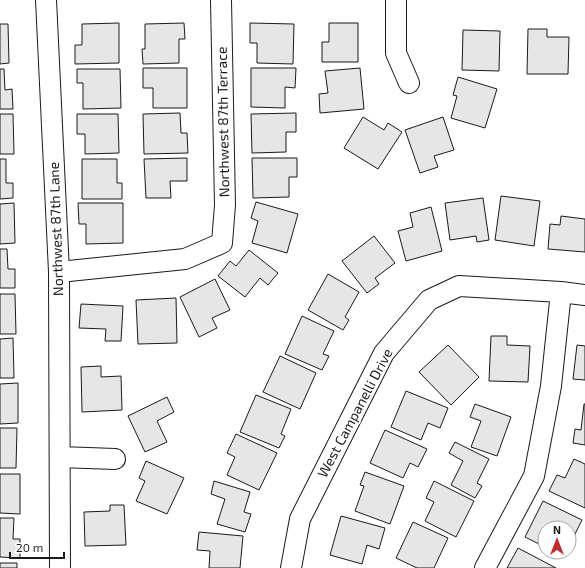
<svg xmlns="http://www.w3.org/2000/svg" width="585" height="568" font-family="'Exo 2',sans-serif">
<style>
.building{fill:#e6e6e6;stroke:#1a1a1a}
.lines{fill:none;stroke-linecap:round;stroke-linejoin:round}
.minor-casing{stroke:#1a1a1a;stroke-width:22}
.minor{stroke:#fff;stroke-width:20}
.labels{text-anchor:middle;stroke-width:3;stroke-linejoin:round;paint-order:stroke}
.street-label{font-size:14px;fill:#1a1a1a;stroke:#fff}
</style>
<rect width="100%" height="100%" fill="#fff"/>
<path class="building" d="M119 23V63L75 64V45H82V24Z
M184 23 185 39H179V63L143 64 142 49H145V24Z
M250 23 294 24 293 64 257 63V43H250Z
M329 23H358V62H322V42H329Z
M0 24H8L9 63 0 64Z
M528 29H547V37H569L568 74H527Z
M463 30 500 31 499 71 462 70Z
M143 68H187V108H153V88H143Z
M251 68H296L295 88 285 87V108L251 107Z
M360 68 364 109 320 113 319 94 328 93 325 71Z
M0 69H4L5 90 12 89 13 109H0Z
M77 69H120L121 108 83 109V83H77Z
M458 77 497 89 485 128 451 118 457 96 453 95Z
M180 113 181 133H187L188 153 144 154 143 114Z
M296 113V132H286V152L252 153 251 114Z
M0 114H13L14 154H0Z
M77 114H118L119 153 85 154V134H77Z
M363 117 384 130 388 123 402 132 378 169 344 148Z
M443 117 454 150 434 156 438 167 420 173 405 130Z
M187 158V181H170L171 198H146L144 159Z
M252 158H297V177H289V197L253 198Z
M0 159H6V183H13V198L0 199Z
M82 159H117V183H122V199H82Z
M501 196 540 201 534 246 495 240Z
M483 198 489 240 477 242 476 236 450 240 445 203Z
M256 202 298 214 287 253 252 243 258 221 251 218Z
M14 203 15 243 0 244V204Z
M78 203H123V243L86 244V224H79Z
M431 207 442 251 406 261 398 231 413 227 410 213Z
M561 216 585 219V252L548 249 550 224 560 225Z
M374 236 395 263 375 278 379 284 367 293 342 261Z
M0 249H7L8 269H15V288H0Z
M249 250 278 273 268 285 260 278 245 297 218 276 230 261 236 266Z
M328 274 359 292 345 317 349 320 343 330 308 310Z
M215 279 230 310 212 318 217 328 199 337 180 297Z
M0 294H15L16 334H0Z
M176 298 177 343 138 344 136 300Z
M81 304 123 306 121 341H105L106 329 79 328Z
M302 316 334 331 323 354 329 356 322 370 285 354Z
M491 336H507V345L530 346 528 382 489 381Z
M13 338 14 378H0V339Z
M448 345 479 377 451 405 419 372Z
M577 345 585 346V380L573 379Z
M280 356 316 373 300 409 263 392Z
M101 366V377L121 376 122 410 82 412 81 367Z
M18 383V423L0 424V384Z
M406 391 448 408 440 428 428 423 421 440 391 427Z
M256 395 291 409 281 434 285 436 279 448 240 432Z
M167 397 174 412 157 421 167 442 145 452 128 416Z
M475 404 511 417 497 456 471 447 481 421 470 417Z
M584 404H585V445L573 443 575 429 581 430Z
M0 428H17L16 468H0Z
M385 430 427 449 418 467 410 463 403 478 370 463Z
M236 434 277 453 259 490 227 475 235 457 227 453Z
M455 442 489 459 477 483 482 486 475 498 451 485 463 461 449 453Z
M574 459 585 464V508L549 491 557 475 565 478Z
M146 461 184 478 167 514 136 501 145 481 139 478Z
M365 472 404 486 390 524 355 511 364 486 360 485Z
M0 474H20V514L0 513Z
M214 481 250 492 244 512 251 514 245 532 217 524 225 499 211 494Z
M434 481 474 501 456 537 425 521 434 502 426 498Z
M543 501 582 520 569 546V528H545V547L525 537Z
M110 505H124L126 545 85 546 84 512 110 511Z
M341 516 385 528 379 549 367 545 362 564 330 555Z
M0 518H14L13 539H20V558L0 557Z
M413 522 448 538 434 568H417L396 558Z
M199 532 243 536 240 568H209L210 551 197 550Z
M518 548 556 568H507Z
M0 563H17V568H0Z"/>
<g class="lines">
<defs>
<path id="minor" d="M46 0 59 272 60 568
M396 0V53L409 83
M59 272 185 259 222 243 225 205 221 0
M60 457 115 459
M291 568 300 519 384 353 429 300 459 286 561 292 585 295
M485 568 534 476 551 386 561 292"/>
</defs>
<use href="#minor" class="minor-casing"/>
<use href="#minor" class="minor"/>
</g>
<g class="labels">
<g class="street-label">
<text transform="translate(223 122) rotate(-91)" y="5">Northwest 87th Terrace</text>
<text transform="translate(56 229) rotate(-92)" y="5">Northwest 87th Lane</text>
<text transform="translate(355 413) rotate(-62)" y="5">West Campanelli Drive</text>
</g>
</g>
<g transform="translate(557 540)"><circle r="19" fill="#ffffff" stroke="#a3a3a3"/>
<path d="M0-3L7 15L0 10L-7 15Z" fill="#c62828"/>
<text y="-6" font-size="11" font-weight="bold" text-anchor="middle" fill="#1a1a1a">N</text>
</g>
<path d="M10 552v6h54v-6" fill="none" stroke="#1a1a1a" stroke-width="2"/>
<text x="16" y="552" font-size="12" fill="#1a1a1a" stroke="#ffffff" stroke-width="3" paint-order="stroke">20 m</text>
</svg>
